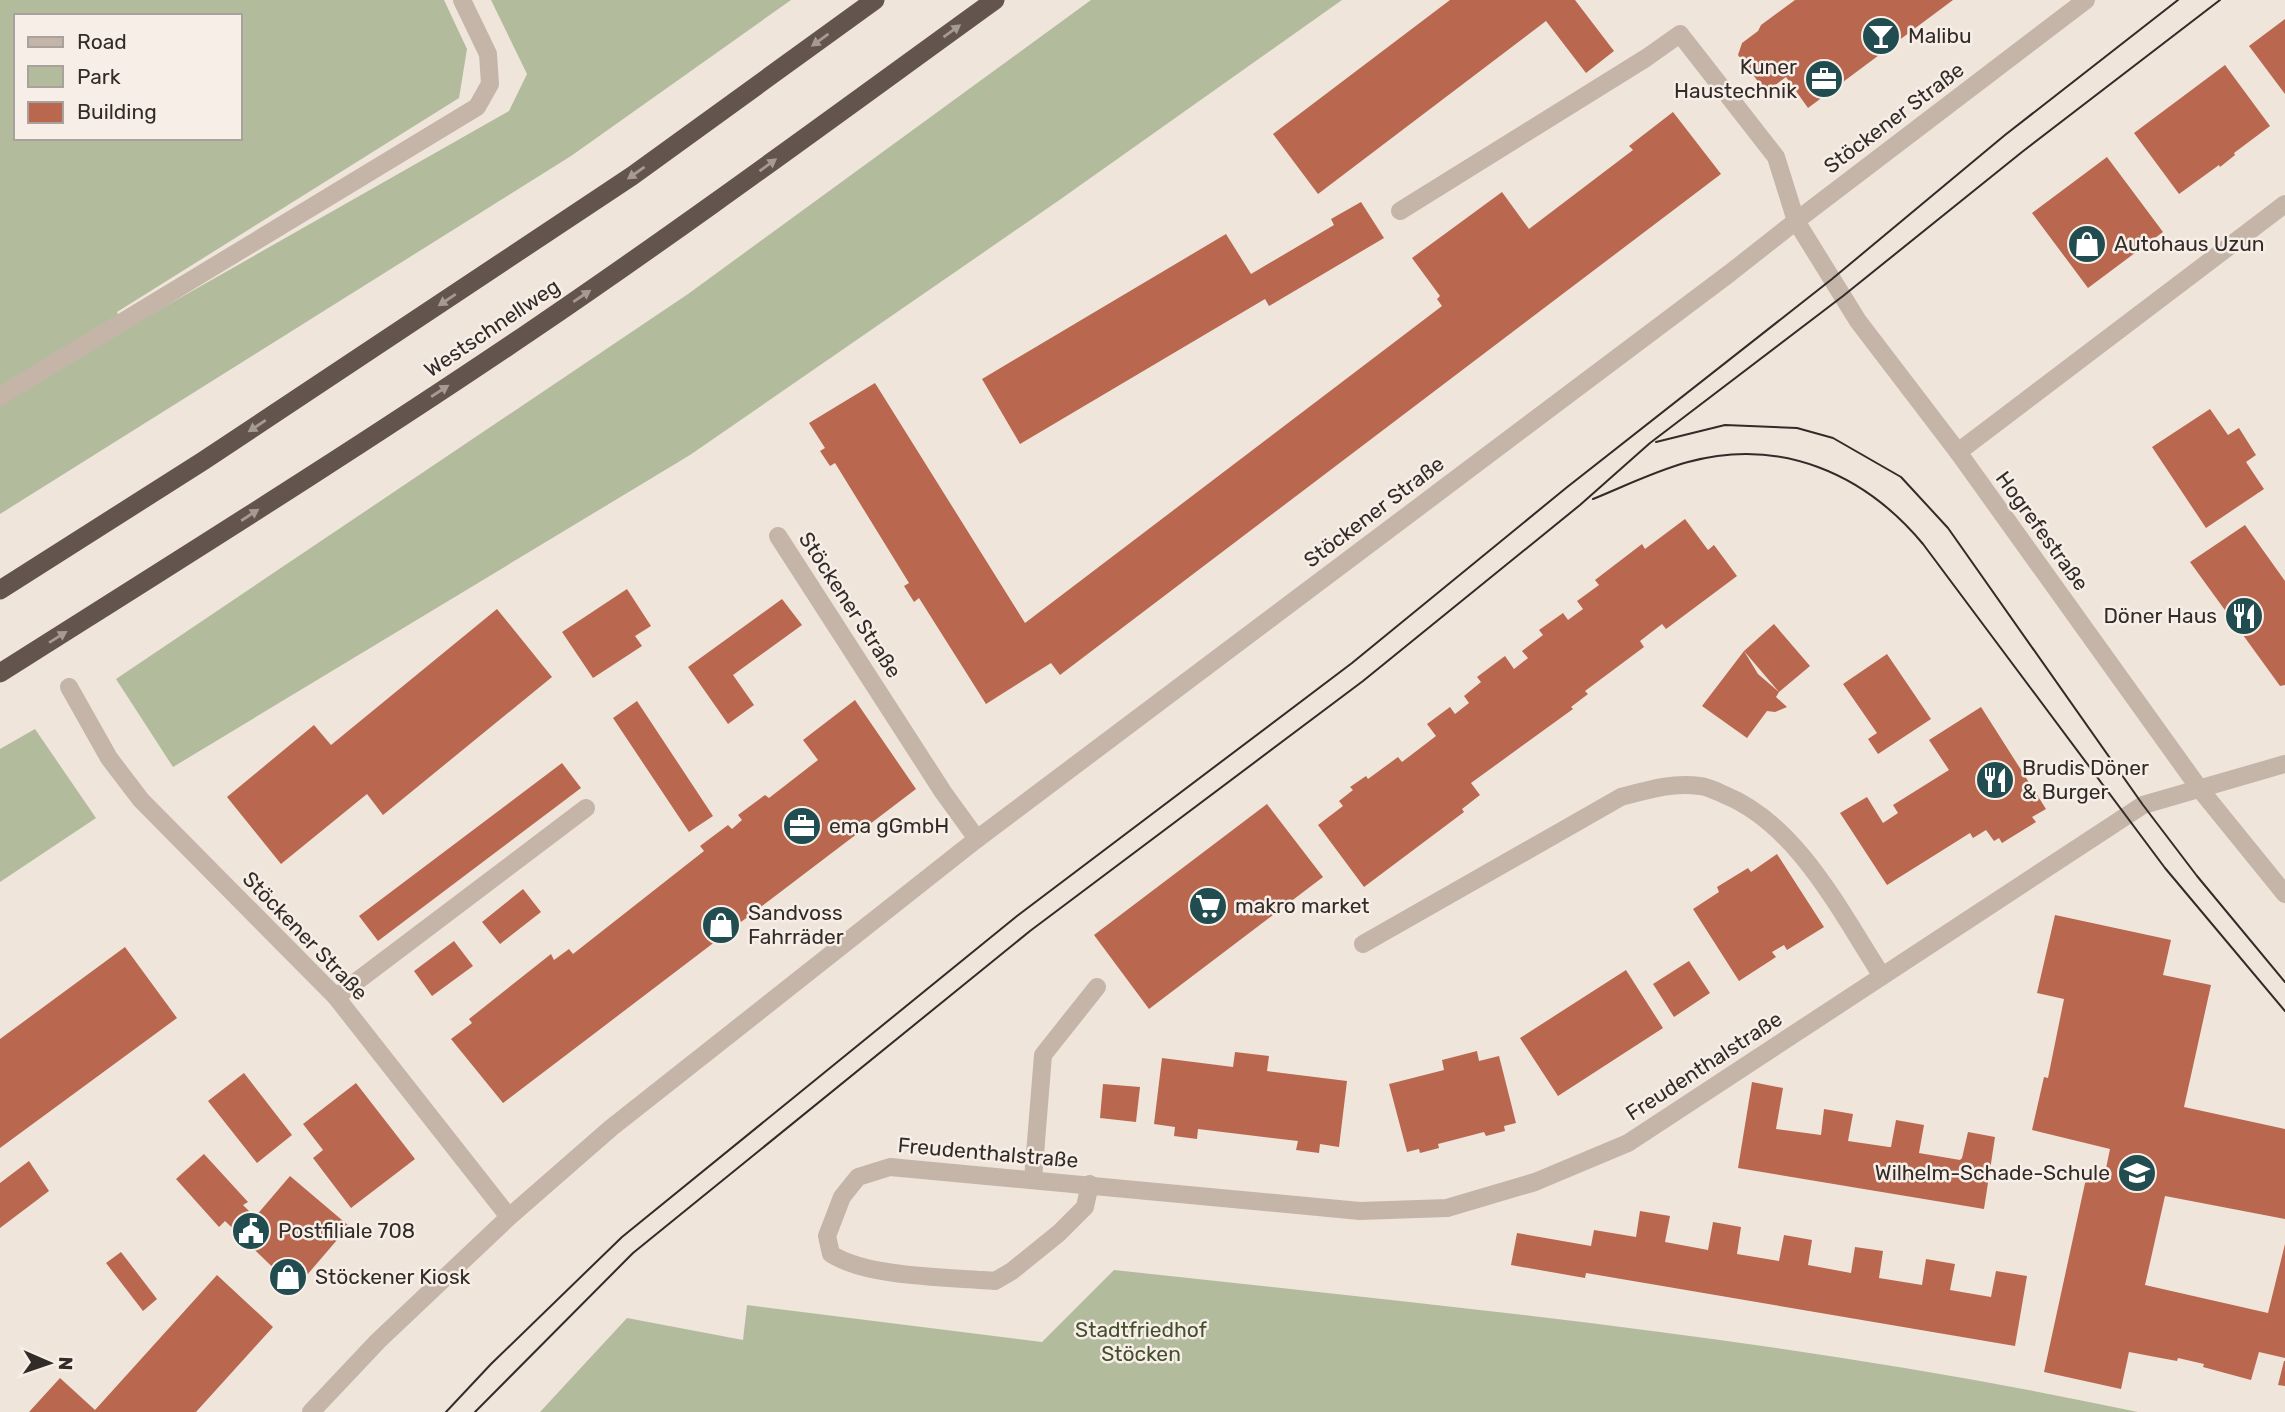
<svg xmlns="http://www.w3.org/2000/svg" width="2285" height="1412" font-family="Rubik,sans-serif">
<style>
.green{fill:#b2bc9d;fill-rule:evenodd}
.building{fill:#b9684f}
.lines{fill:none;stroke-linecap:round;stroke-linejoin:round}
.service{stroke:#c5b5a8;stroke-width:18}
.minor{stroke:#c5b5a8;stroke-width:18}
.tertiary{stroke:#c5b5a8;stroke-width:18}
.trunk{stroke:#63544d;stroke-width:19}
.tram{stroke:#332b28;stroke-width:2}
.oneway{fill:#a69a92}
.labels{text-anchor:middle;stroke-width:5;stroke-linejoin:round;paint-order:stroke}
.poi-label{font-size:21px;fill:#332b28;stroke:#f7efe7;text-anchor:start}
.street-label{font-size:21px;fill:#332b28;stroke:#f7efe7}
.park-label{font-size:21px;fill:#434f2e;stroke:#f7efe7}
</style>
<rect width="100%" height="100%" fill="#efe5db"/>
<path class="green" d="M0 0H444L467 49 459 98 117 312 125 329 509 111 527 74 491 0H791L571 156 0 514ZM16 16H240V138H16Z
M1091 0H1342L1058 201 690 455 173 767 116 679 688 294Z
M35 729 96 818 0 882V749Z
M1114 1270C1457 1307 1801 1340 2138 1412H540L627 1318 743 1340 747 1305 1042 1342Z"/>
<path class="building" d="M1450 0H1575L1614 51 1586 73 1546 21 1318 194 1273 134Z
M1795 0H1953L1808 108 1786 77 1766 92 1738 55 1742 43 1758 31 1761 25Z
M2285 19V94L2249 46Z
M2225 65 2270 126 2234 153 2235 155 2220 167 2219 165 2179 194 2134 133Z
M1673 112 1721 174 1060 675 1051 663 986 704 919 598 914 602 904 586 909 583 835 463 830 466 820 451 825 448 809 423 875 383 1025 623 1442 306 1437 299 1440 296 1412 258 1502 192 1529 229 1633 150 1629 146Z
M2107 157 2163 232 2088 288 2032 213Z
M1361 202 1384 238 1269 306 1265 299 1020 444 982 379 1226 234 1251 274 1334 225 1331 219Z
M2210 409 2228 435 2239 428 2256 455 2246 462 2264 489 2206 528 2152 447Z
M1685 519 1708 550 1714 545 1737 576 1666 629 1662 624 1640 641 1644 647 1585 691 1588 694 1571 707 1573 709 1471 783 1480 795 1462 809 1464 812 1364 887 1318 825 1343 806 1339 801 1353 790 1350 787 1366 776 1368 779 1398 757 1402 762 1436 736 1427 724 1450 707 1455 714 1469 703 1464 696 1481 682 1477 677 1505 656 1514 669 1528 658 1522 651 1543 635 1539 630 1563 613 1568 620 1583 609 1577 601 1599 585 1595 580 1642 544 1645 549Z
M2245 525 2285 581V685L2280 686 2190 562Z
M627 589 651 626 635 636 642 646 593 678 562 632Z
M782 599 802 625 733 675 754 705 728 724 688 667Z
M497 609 552 677 383 815 367 794 281 864 227 797 314 725 331 745Z
M1774 624 1810 666 1779 692 1744 651Z
M1744 651 1758 674 1779 692 1776 697 1787 707 1775 712 1767 711 1747 738 1702 706Z
M1887 654 1931 719 1878 754 1868 739 1877 733 1843 684Z
M855 700 916 789 503 1103 451 1039 472 1023 469 1019 551 954 554 960 569 949 573 954 704 851 700 846 728 825 732 829 742 820 738 815 765 795 769 798 818 760 803 740Z
M637 701 713 816 689 832 613 718Z
M1981 707 2046 809 2032 817 2036 822 2002 843 1999 838 1994 841 1986 830 1973 838 1970 833 1887 885 1840 813 1867 797 1883 823 1898 813 1893 805 1949 770 1929 740Z
M562 763 581 788 378 941 359 916Z
M1267 804 1323 877 1149 1009 1094 935Z
M1777 854 1824 927 1787 950 1784 945 1772 952 1776 957 1739 981 1693 909 1719 892 1717 887 1748 868 1751 872Z
M523 889 541 912 500 944 482 922Z
M2055 915 2171 940 2163 975 2211 985 2184 1107 2285 1129V1219L2165 1196 2145 1285 2268 1313 2285 1244V1358L2259 1352 2251 1380 2203 1367 2204 1364 2178 1358 2177 1361 2129 1352 2121 1389 2044 1372 2087 1174 2104 1178 2110 1149 2032 1130 2044 1077 2048 1078 2064 999 2037 993Z
M454 941 473 966 432 996 414 971Z
M125 947 177 1018 0 1148V1039Z
M1689 961 1710 993 1674 1017 1653 984Z
M1626 970 1663 1028 1558 1096 1520 1038Z
M1477 1051 1479 1061 1499 1056 1516 1123 1504 1126 1505 1131 1486 1136 1484 1132 1438 1144 1439 1148 1420 1153 1419 1149 1407 1152 1389 1084 1444 1070 1442 1060Z
M1235 1052 1269 1056 1267 1071 1347 1081 1339 1147 1320 1144 1319 1153 1296 1150 1298 1141 1198 1129 1197 1139 1174 1136 1175 1127 1154 1124 1162 1058 1233 1067Z
M244 1073 292 1135 257 1163 208 1101Z
M1752 1082 1783 1088 1776 1129 1821 1135 1824 1109 1853 1114 1848 1141 1889 1147H1891L1896 1120 1924 1125 1919 1153 1960 1160 1962 1158 1968 1132 1995 1137 1984 1209 1738 1168Z
M356 1083 415 1159 351 1208 313 1158 323 1150 303 1124Z
M1103 1084 1140 1087 1136 1122 1100 1118Z
M204 1154 248 1202 243 1205 255 1217 290 1176 349 1226 295 1289 225 1221 219 1227 176 1179Z
M29 1161 49 1191 0 1228V1183Z
M1640 1211 1670 1216 1665 1242 1708 1250 1713 1222 1741 1227 1737 1254 1779 1261 1784 1235 1812 1240 1808 1265 1851 1273 1855 1247 1883 1251 1879 1278 1922 1285 1926 1259 1955 1264 1950 1290 1991 1297 1996 1271 2027 1276 2015 1346 1586 1273 1585 1278 1511 1265 1517 1233 1591 1246 1594 1230 1636 1237Z
M121 1252 157 1299 143 1311 106 1263Z
M217 1275 273 1327 196 1412H29L60 1378 95 1410Z
M2284 1361H2285V1386L2278 1385Z"/>
<g class="lines">
<path class="service" d="M1400 211 1646 58 1680 34 1776 157 1796 221
M0 398 5 393 477 107 490 84 488 54 462 0
M1958 452 2285 204
M778 536 943 792 977 839
M1363 944 1621 797C1647 790 1672 782 1700 786 1709 787 1718 792 1725 795 1798 825 1841 913 1882 976
M336 997 586 808
M1033 1179 1043 1055 1097 987"/>
<path class="minor" d="M69 687 109 758 141 800 336 997 509 1217
M1090 1184 1085 1207 1059 1233 1012 1271 995 1281C949 1277 869 1278 831 1254L827 1236 842 1197 858 1177 890 1167 1360 1211 1447 1208 1535 1182 1628 1143 2143 805 2285 764"/>
<path class="tertiary" d="M1796 221 1858 321 1958 452 2199 788 2285 894
M311 1412 378 1341 509 1217 611 1128 977 839 1730 273 1796 221 2086 0"/>
<path class="trunk" d="M0 590 203 461 632 176 875 0
M0 673C177 561 355 450 528 333 686 226 840 112 995 0"/>
<path class="tram" d="M1656 442 1725 425 1797 428 1833 438 1901 477 1948 528 2143 805 2197 876 2285 982
M1593 499C1625 486 1655 471 1688 462 1780 437 1864 473 1923 544L2165 868 2285 1011
M446 1412 491 1364 622 1237 1017 916 1352 663 1566 488 1832 279 2005 135 2178 0
M475 1412 633 1253 1030 931 1363 681 1580 505 1650 443 1843 296 2022 152 2220 0"/>
</g>
<defs><path id="oneway-solid" d="M-6-.8H1V-3.2L6.5 0L1 3.2V.8H-6Z" transform="scale(1.75)"/></defs>
<g class="oneway">
<use href="#oneway-solid" transform="translate(952 31) rotate(-36)"/>
<use href="#oneway-solid" transform="translate(820 40) rotate(144)"/>
<use href="#oneway-solid" transform="translate(768 165) rotate(-36)"/>
<use href="#oneway-solid" transform="translate(636 173) rotate(145)"/>
<use href="#oneway-solid" transform="translate(582 296) rotate(-34)"/>
<use href="#oneway-solid" transform="translate(447 300) rotate(146)"/>
<use href="#oneway-solid" transform="translate(440 391) rotate(-33)"/>
<use href="#oneway-solid" transform="translate(257 426) rotate(146)"/>
<use href="#oneway-solid" transform="translate(250 515) rotate(-33)"/>
<use href="#oneway-solid" transform="translate(58 637) rotate(-32)"/>
</g>
<defs>
<symbol id="bar-disc" viewBox="-11 -11 22 22"><circle r="9.5" fill="#224d50" stroke="#f7efe7"/><path d="M-6-5H6L.8 .8V4.5H3.5V6h-7V4.5H-.8V.8Z" fill="#fff"/></symbol>
<symbol id="office-disc" viewBox="-11 -11 22 22"><circle r="9.5" fill="#224d50" stroke="#f7efe7"/><path d="M-6-3h4V-5.5h4V-3h4V5H-6ZM-1-4.5V-3h2v-1.5ZM-6 0V1H6V0Z" fill="#fff"/></symbol>
<symbol id="shop-disc" viewBox="-11 -11 22 22"><circle r="9.5" fill="#224d50" stroke="#f7efe7"/><path d="M-5-2.5h2.3a2.7 3.5 0 0 1 5.4 0H5L5.5 6h-11ZM-1.5-2.5h3a1.5 2.3 0 0 0-3 0Z" fill="#fff"/></symbol>
<symbol id="restaurant-disc" viewBox="-11 -11 22 22"><circle r="9.5" fill="#224d50" stroke="#f7efe7"/><path d="M-5-6h1v4h1v-4h1v4h1v-4h1v5L-1.5 .5V6h-2V.5L-5-1ZM5-6V6H3V1.5H1.5Q1.5-4 5-6Z" fill="#fff"/></symbol>
<symbol id="supermarket-disc" viewBox="-11 -11 22 22"><circle r="9.5" fill="#224d50" stroke="#f7efe7"/><path d="M-6-5.5h2.5l.6 2H6L4.5 2H-2.5L-4.4-4H-6ZM-1.5 3.2a1.3 1.3 0 1 0 .1 0ZM3 3.2a1.3 1.3 0 1 0 .1 0Z" fill="#fff"/></symbol>
<symbol id="school-disc" viewBox="-11 -11 22 22"><circle r="9.5" fill="#224d50" stroke="#f7efe7"/><path d="M0-5L7-2L0 1L-7-2ZM-4 1L0 2.5L4 1V4Q0 6-4 4Z" fill="#fff"/></symbol>
<symbol id="civic-disc" viewBox="-11 -11 22 22"><circle r="9.5" fill="#224d50" stroke="#f7efe7"/><path d="M-.6-6.5H3V-4.5H.6V-3L4-1V1h2V6H-6V1h2V-1L-.6-3ZM-1.2 2.5V6h2.4V2.5Z" fill="#fff"/></symbol>
</defs>
<g fill-rule="evenodd">
<use href="#bar-disc" x="1859" y="14" width="44" height="44"/>
<use href="#office-disc" x="1802" y="57" width="44" height="44"/>
<use href="#shop-disc" x="2065" y="222" width="44" height="44"/>
<use href="#restaurant-disc" x="2222" y="594" width="44" height="44"/>
<use href="#restaurant-disc" x="1973" y="758" width="44" height="44"/>
<use href="#office-disc" x="780" y="804" width="44" height="44"/>
<use href="#supermarket-disc" x="1186" y="884" width="44" height="44"/>
<use href="#shop-disc" x="699" y="903" width="44" height="44"/>
<use href="#school-disc" x="2115" y="1151" width="44" height="44"/>
<use href="#civic-disc" x="229" y="1209" width="44" height="44"/>
<use href="#shop-disc" x="266" y="1255" width="44" height="44"/>
</g>
<g class="labels">
<g class="poi-label">
<text x="1908" y="43">Malibu</text>
<text x="1797" y="74" text-anchor="end">Kuner<tspan x="1797" dy="24">Haustechnik</tspan></text>
<text x="2114" y="251">Autohaus Uzun</text>
<text x="2217" y="623" text-anchor="end">Döner Haus</text>
<text x="2022" y="775">Brudis Döner<tspan x="2022" dy="24">&amp; Burger</tspan></text>
<text x="829" y="833">ema gGmbH</text>
<text x="1235" y="913">makro market</text>
<text x="748" y="920">Sandvoss<tspan x="748" dy="24">Fahrräder</tspan></text>
<text x="2110" y="1180" text-anchor="end">Wilhelm-Schade-Schule</text>
<text x="278" y="1238">Postfiliale 708</text>
<text x="315" y="1284">Stöckener Kiosk</text>
</g>
<g class="street-label">
<text transform="translate(1894 118) rotate(-37)" y="7">Stöckener Straße</text>
<text transform="translate(492 328) rotate(-34)" y="7">Westschnellweg</text>
<text transform="translate(1374 512) rotate(-37)" y="7">Stöckener Straße</text>
<text transform="translate(2042 531) rotate(54)" y="7">Hogrefestraße</text>
<text transform="translate(850 605) rotate(57)" y="7">Stöckener Straße</text>
<text transform="translate(305 936) rotate(46)" y="7">Stöckener Straße</text>
<text transform="translate(1704 1066) rotate(-33)" y="7">Freudenthalstraße</text>
<text transform="translate(988 1153) rotate(5)" y="7">Freudenthalstraße</text>
</g>
<g class="park-label">
<text x="1141" y="1337">Stadtfriedhof<tspan x="1141" dy="24">Stöcken</tspan></text>
</g>
</g>
<rect x="14" y="14" width="228" height="126" fill="#f7efe7" stroke="#a9a19b" stroke-width="2"/>
<rect x="28" y="37" width="35" height="10" fill="#c5b5a8" stroke="#a9a19b" stroke-width="2"/>
<text x="77" y="49" font-size="21" fill="#332b28">Road</text>
<rect x="28" y="66" width="35" height="21" fill="#b2bc9d" stroke="#a9a19b" stroke-width="2"/>
<text x="77" y="84" font-size="21" fill="#332b28">Park</text>
<rect x="28" y="102" width="35" height="21" fill="#b9684f" stroke="#a9a19b" stroke-width="2"/>
<text x="77" y="119" font-size="21" fill="#332b28">Building</text>
<g transform="translate(49 1363) rotate(92)" stroke="#f7efe7" stroke-width="5" paint-order="stroke">
<path d="M0-5L12 26L0 18L-12 26Z" fill="#332b28"/>
<text y="-10" font-size="19" font-weight="bold" text-anchor="middle" fill="#332b28">N</text>
</g>
</svg>
